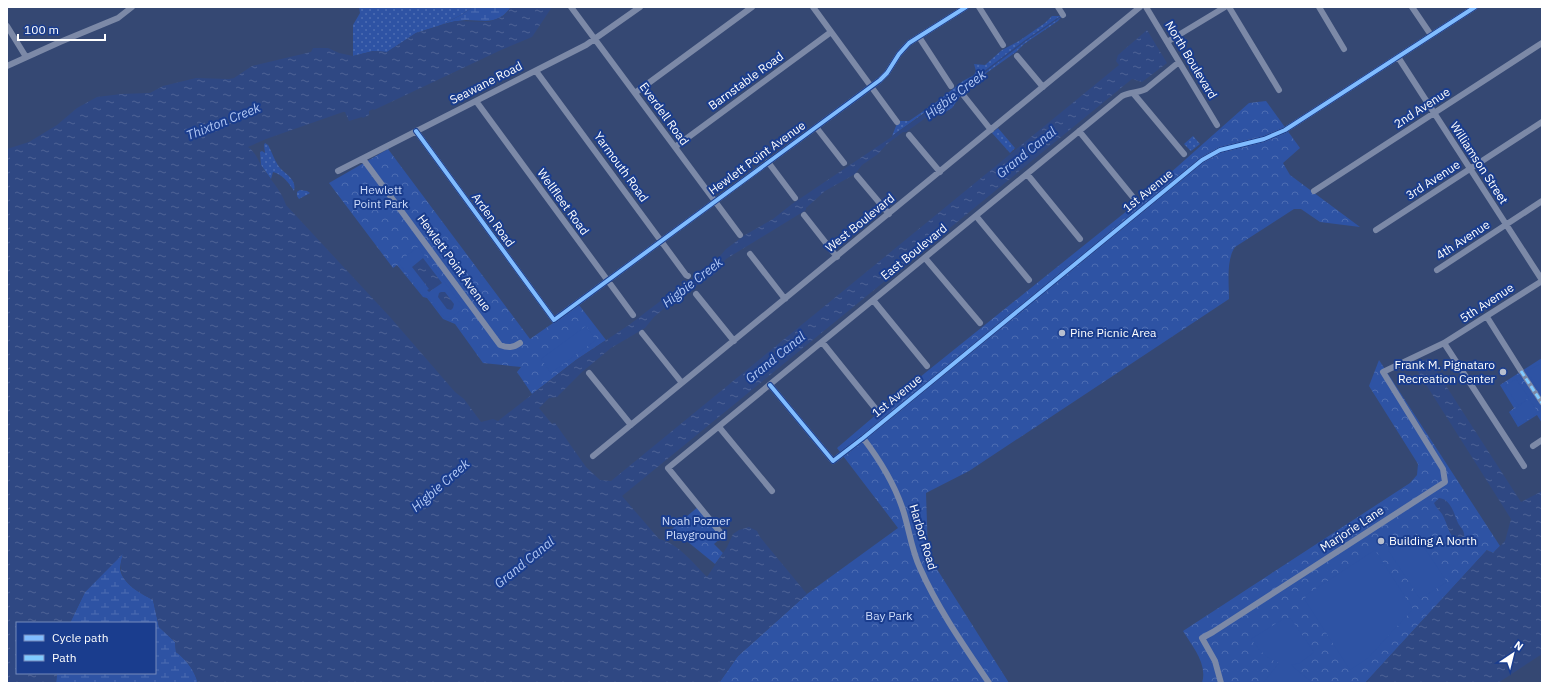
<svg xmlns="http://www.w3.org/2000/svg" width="1549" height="690" font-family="'IBM Plex Sans',sans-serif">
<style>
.grass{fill:url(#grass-dots)}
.forest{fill:url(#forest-crowns)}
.wetland{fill:url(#wetland-marsh)}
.pitch{fill:#2e53a4}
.water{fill:url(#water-ripples)}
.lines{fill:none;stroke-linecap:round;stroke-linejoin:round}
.stream{stroke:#2f4883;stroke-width:1.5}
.pedestrian{stroke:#7c89a7;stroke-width:5}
.minor{stroke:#7c89a7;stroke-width:6}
.quiet{stroke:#80caff;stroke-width:3;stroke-dasharray:6 3;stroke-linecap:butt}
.cycleway-casing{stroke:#1a3d8e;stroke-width:6}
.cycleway{stroke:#80bcff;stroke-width:4}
.poi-dot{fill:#b8bfce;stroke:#1a3d8e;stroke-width:1.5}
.labels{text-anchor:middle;stroke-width:4;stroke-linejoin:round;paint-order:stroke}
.street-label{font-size:12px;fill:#fff;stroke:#1a3d8e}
.park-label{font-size:12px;fill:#cddbfa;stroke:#1a3d8e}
.poi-label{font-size:12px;fill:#fff;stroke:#1a3d8e;text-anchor:start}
.water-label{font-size:13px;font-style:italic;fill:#b2c8f5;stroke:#1a3d8e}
</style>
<defs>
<pattern id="grass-dots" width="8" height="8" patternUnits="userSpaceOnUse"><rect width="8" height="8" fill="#2e53a4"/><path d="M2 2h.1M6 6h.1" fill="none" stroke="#4d6db2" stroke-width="1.8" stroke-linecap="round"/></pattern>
<pattern id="forest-crowns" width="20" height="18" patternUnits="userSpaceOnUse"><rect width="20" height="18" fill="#2e53a4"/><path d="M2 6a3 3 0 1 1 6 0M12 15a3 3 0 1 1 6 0" fill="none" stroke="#4d6db2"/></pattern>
<pattern id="wetland-marsh" width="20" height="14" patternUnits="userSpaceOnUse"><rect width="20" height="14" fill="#2e53a4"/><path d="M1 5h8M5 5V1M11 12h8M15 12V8" fill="none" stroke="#4d6db2"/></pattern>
<pattern id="water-ripples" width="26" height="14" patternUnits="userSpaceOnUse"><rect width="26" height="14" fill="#2f4883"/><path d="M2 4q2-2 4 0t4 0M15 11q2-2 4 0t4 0" fill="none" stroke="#4e6396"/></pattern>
</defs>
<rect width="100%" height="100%" fill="#354873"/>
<path class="grass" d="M359 7H473L461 15 441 25 416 33 387 52 373 51 353 56V25L360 13Z
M1052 16H1062L1058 21 1024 44 1016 52 985 74 961 95 952 108 942 114 938 111C941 103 963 91 971 83L935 105 892 136 898 121H909L935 103 963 81 974 75 976 71 974 64 985 65 1002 50 1019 41 1045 23Z
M998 128 1015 148 1010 153 992 133Z
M1193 136 1200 144 1191 151 1184 144Z
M265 143 268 145C272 152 275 162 280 168 286 175 297 179 294 191 289 183 282 174 273 172L271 179 261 165 260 152 262 151 265 153 264 145Z
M300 190 307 191 310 193 299 199 297 196V192Z"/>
<path class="forest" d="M1266 101 1300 148 1283 163 1290 175 1360 227 1320 222 1301 209H1294L1235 247C1226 260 1229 283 1229 299L969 471 926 493 928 555 1009 683H719L738 656 807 594 898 528 837 448 925 373 1133 206 1249 103Z
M388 149 530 339 579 305 606 340 576 360 532 394 517 372 521 367 483 363 455 324 443 319 427 298 423 297 397 265 393 268 329 183Z
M1542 358V423L1537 415 1518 427 1509 412 1514 408 1500 385Z
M1379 360 1500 546 1493 553 1487 550 1365 683H1202C1208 664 1192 646 1183 631L1410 483 1417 475 1418 464 1369 386Z
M699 506 723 536 714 544 723 553 715 564 672 529Z"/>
<path class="wetland" d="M473 7H511C497 26 486 20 466 20 457 21 450 22 441 25L461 15Z
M123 553C122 558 120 565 120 569 123 585 141 593 153 600L159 627 175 642 176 652C187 660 194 670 198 683H56L57 673H155V623H70L85 592Z"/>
<path class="pitch" d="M418 247 464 308 449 319 444 318 428 297 423 296 398 262Z
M586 326 596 340 551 373 541 359Z
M1542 363V396L1527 371Z
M1516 379 1529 398 1518 405 1505 386Z
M1529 399 1538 412 1519 425 1510 412Z
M1414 532 1447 582 1420 599 1388 550Z
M1375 550 1413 609 1368 658 1350 670 1305 600 1306 595Z
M1285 618 1291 619 1314 652 1300 663 1291 665 1313 683H1263L1279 663C1266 658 1259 650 1251 639Z"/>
<path class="water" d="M511 7H552L532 37 501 50 374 110 373 109 369 111V115L363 118 362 117 349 121 345 112H343L266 139 248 147C255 152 257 158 261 165 269 179 281 189 286 205L390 317 455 392 464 399 481 422 493 419 498 421 576 360 629 325 684 283 696 277 712 265 726 249 745 235 773 219 792 204 890 138C904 125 922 118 935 105L973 81 952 99 906 132H903L887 144 878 154 862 165 855 174 825 191 806 208V210L726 259 715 274 673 301 654 317 645 328 611 348 582 372 557 397 549 398 539 408 552 424 555 423 586 467 600 480 611 481 1119 65 1116 61 1118 55 1147 30 1167 63 1142 82 1132 79 622 496 659 539C678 543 694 564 707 577L727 547 733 534 739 530 749 527 757 531 760 537 807 594 738 656 719 683H198C194 670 187 660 176 652L175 642 159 627 153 600C140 593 124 585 121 570 120 565 122 558 123 554L85 592 70 623H17V673H57L56 683H7V149L29 142 57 125 77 108 97 97 121 94 150 93 163 86 196 78 229 79 234 78 252 66 311 52 313 48H328L339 53 353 56 374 51 387 52 416 33 455 21 489 22 505 15Z
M423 258 442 283 429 292 427 290 429 289 412 267Z
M441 292H445L454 304 453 308 451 310 447 309 438 297 439 293Z
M1428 358 1521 502 1542 491V654L1498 683H1365L1487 550 1493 553 1505 541 1511 519 1413 364Z
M1439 498C1451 499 1454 514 1458 523 1460 527 1464 530 1464 534 1465 538 1464 541 1462 543 1449 540 1448 524 1442 514 1439 510 1436 508 1434 503Z"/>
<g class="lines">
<path class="stream" d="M971 82 1025 41 1060 17"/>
<path class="pedestrian" d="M1521 371 1542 403"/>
<path class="minor" d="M571 7 740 235
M813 7 897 122
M979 7 1003 45
M1058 7 1063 15
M1146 7 1217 125
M1229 7 1279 90
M1319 7 1344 49
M1412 7 1431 35
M7 26 26 57
M919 37 951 86
M1167 42 1225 7
M1017 56 1043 87
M1398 57 1542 280
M7 66 60 42 118 18 132 7
M536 71 686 275 688 276
M635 93 752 7
M1133 93 1184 154
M964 96 991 130
M476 101 633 315
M816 127 844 163
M416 131 554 320 880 80 887 73 899 54 909 43 966 7
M1079 131 1132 196
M909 135 940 172
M675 147 831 32
M363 159 500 345C508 348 513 348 520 343
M768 162 795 198
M338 171 586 45 640 7
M1027 174 1080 239
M857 176 889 214
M1314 191 1542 43
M804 215 837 257
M976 216 1029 280
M1376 230 1542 122
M750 254 785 299
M925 258 980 323
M1437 270 1542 201
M696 294 734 341
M873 300 927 366
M1487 317 1521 371
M642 333 682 383
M822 342 875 408
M1444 343 1524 466
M589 373 631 425
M770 385 833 461 863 438 1202 160 1220 150 1264 139 1285 130 1475 7
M719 427 772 491
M863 438C879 459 893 481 902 507 909 527 911 549 920 568 938 609 964 646 989 683
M1533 446 1542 440
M593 456 1140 7
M720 532 668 468 1122 96C1130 92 1138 93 1146 89L1179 62
M1221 683 1215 661 1202 638 1213 632 1445 482 1443 469 1383 372 1444 343 1542 281"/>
<path class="quiet" d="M1521 371 1542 403"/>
<defs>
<path id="cycleway" d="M416 131 554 320 880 80 887 73 899 54 909 43 966 7
M770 385 833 461 863 438 1202 160 1220 150 1264 139 1285 130 1475 7"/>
</defs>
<use href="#cycleway" class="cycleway-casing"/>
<use href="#cycleway" class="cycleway"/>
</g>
<g class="poi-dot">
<circle cx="1062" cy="333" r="4"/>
<circle cx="1503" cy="372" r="4"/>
<circle cx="1381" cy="541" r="4"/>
</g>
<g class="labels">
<g class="street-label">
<text transform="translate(1191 60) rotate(59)" y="4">North Boulevard</text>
<text transform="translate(746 81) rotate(-36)" y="4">Barnstable Road</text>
<text transform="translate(486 83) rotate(-27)" y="4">Seawane Road</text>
<text transform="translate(1422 108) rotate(-33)" y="4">2nd Avenue</text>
<text transform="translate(664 114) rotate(54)" y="4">Everdell Road</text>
<text transform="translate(757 158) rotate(-36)" y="4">Hewlett Point Avenue</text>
<text transform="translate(1479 163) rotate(57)" y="4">Williamson Street</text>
<text transform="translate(621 167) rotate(54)" y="4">Yarmouth Road</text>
<text transform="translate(1433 180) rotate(-33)" y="4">3rd Avenue</text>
<text transform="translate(1148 191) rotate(-39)" y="4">1st Avenue</text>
<text transform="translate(563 202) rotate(54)" y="4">Wellfleet Road</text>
<text transform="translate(493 220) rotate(54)" y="4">Arden Road</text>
<text transform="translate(860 223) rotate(-39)" y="4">West Boulevard</text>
<text transform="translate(1463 240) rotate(-33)" y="4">4th Avenue</text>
<text transform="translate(914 252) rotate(-39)" y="4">East Boulevard</text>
<text transform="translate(454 263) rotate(54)" y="4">Hewlett Point Avenue</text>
<text transform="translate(1487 303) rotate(-33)" y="4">5th Avenue</text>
<text transform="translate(897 396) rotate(-39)" y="4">1st Avenue</text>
<text transform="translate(1352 529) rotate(-33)" y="4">Marjorie Lane</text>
<text transform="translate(923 537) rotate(73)" y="4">Harbor Road</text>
</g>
<g class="park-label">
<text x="381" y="194">Hewlett<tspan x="381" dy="14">Point Park</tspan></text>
<text x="696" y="525">Noah Pozner<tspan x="696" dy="14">Playground</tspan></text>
<text x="889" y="620">Bay Park</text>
</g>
<g class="poi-label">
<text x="1070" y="337">Pine Picnic Area</text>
<text x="1495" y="369" text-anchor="end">Frank M. Pignataro<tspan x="1495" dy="14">Recreation Center</tspan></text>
<text x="1389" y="545">Building A North</text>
</g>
<g class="water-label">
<text transform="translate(955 94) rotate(-37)" y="5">Higbie Creek</text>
<text transform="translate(223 121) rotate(-22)" y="5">Thixton Creek</text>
<text transform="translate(1026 152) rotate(-39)" y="5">Grand Canal</text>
<text transform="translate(692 282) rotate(-38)" y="5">Higbie Creek</text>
<text transform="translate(775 357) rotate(-39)" y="5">Grand Canal</text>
<text transform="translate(440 485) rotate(-41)" y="5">Higbie Creek</text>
<text transform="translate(524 562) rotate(-39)" y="5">Grand Canal</text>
</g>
</g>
<rect width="1549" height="690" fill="none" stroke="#ffffff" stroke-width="16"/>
<rect x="16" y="622" width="140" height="52" fill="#1a3d8e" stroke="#768bbb"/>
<rect x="24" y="635" width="20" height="6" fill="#80bcff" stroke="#768bbb"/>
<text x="52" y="642" font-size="12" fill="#ffffff">Cycle path</text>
<rect x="24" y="655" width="20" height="6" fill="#80caff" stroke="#768bbb"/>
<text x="52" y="662" font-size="12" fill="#ffffff">Path</text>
<g transform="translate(1513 654) rotate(35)" stroke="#1a3d8e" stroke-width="3" paint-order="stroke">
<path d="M0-3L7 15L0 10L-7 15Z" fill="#ffffff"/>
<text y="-6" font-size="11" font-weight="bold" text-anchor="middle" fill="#ffffff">N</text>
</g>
<path d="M18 34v6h87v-6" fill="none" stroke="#ffffff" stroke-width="2"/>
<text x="24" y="34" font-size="12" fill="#ffffff" stroke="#1a3d8e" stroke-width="3" paint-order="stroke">100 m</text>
</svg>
